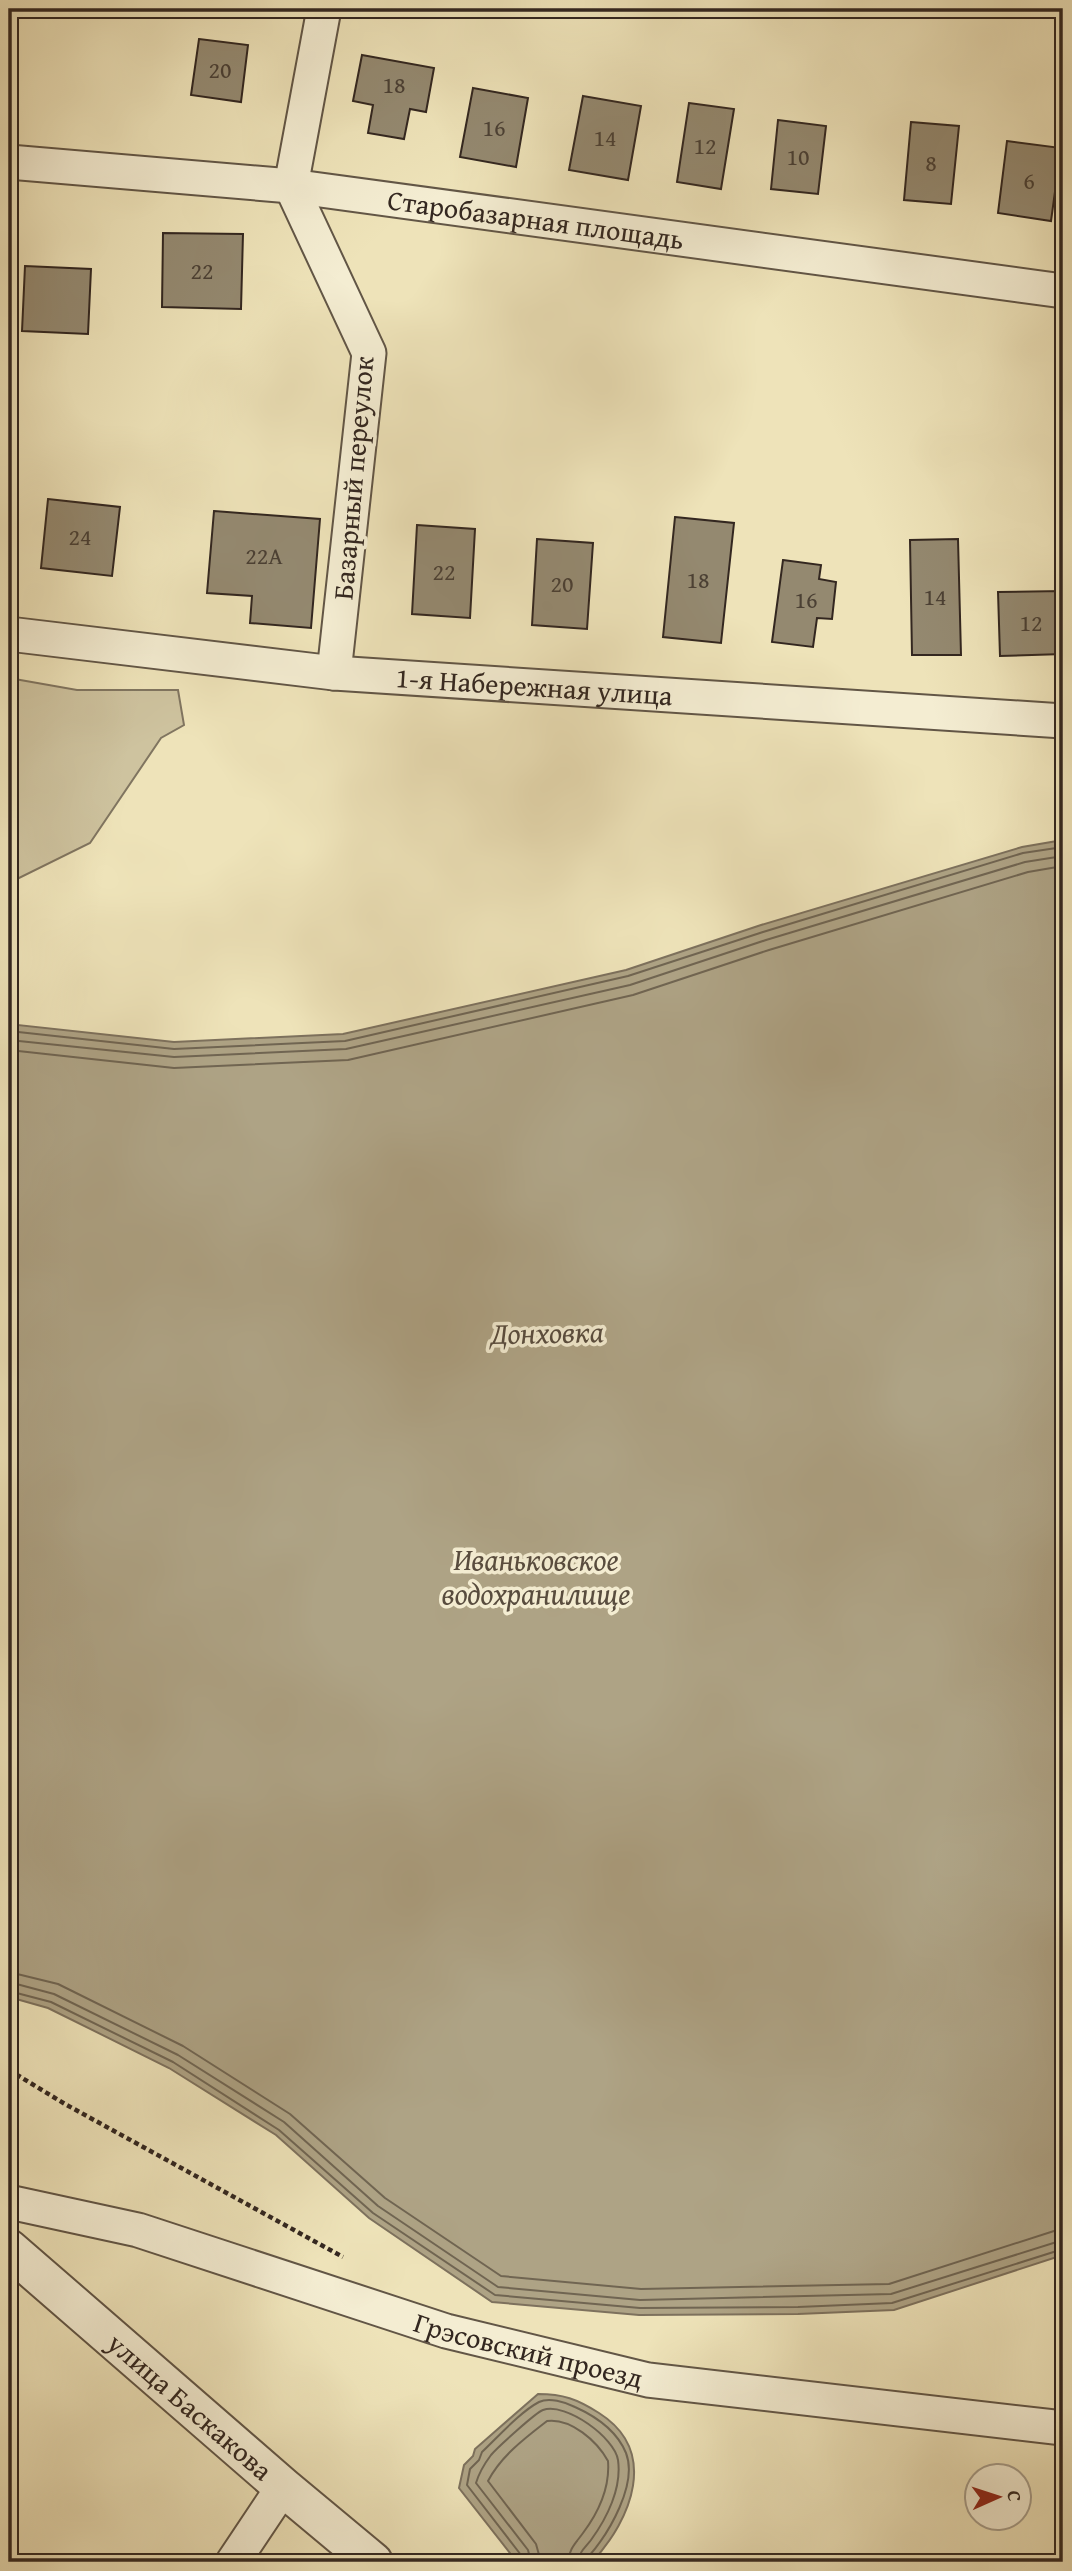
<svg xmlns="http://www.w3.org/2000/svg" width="1072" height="2571" font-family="'Gentium Book Plus',serif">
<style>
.green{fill:#cec39f;stroke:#807560;stroke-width:2}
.water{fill:#aea385;stroke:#7d715d;stroke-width:2}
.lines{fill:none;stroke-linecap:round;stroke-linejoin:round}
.shore{stroke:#706552;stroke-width:2}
.building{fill:#948970;stroke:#332720;stroke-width:2}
.minor-casing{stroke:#625646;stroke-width:37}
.tertiary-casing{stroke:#625646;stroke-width:42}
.path{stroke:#332720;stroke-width:4.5;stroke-dasharray:5 3.5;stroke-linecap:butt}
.minor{stroke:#f4edd2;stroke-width:33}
.tertiary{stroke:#f4edd2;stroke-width:38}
.labels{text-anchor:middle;stroke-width:7;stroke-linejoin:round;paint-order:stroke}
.number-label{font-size:24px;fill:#4b4034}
.street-label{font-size:28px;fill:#332720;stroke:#f4edd2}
.water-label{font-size:30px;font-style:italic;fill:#584c3e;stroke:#f4edd2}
</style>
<rect width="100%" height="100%" fill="#eee3b9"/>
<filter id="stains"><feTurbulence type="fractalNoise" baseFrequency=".00286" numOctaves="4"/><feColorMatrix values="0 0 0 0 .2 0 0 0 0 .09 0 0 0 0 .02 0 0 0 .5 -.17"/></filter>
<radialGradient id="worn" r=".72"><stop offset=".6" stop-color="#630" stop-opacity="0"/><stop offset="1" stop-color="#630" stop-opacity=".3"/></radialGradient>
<path class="green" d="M9 678 77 690H178L184 725 161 738 90 843 11 882H9Z"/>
<path class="water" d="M1063 840V2255L894 2310 798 2314 639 2315 492 2302 369 2218 276 2135 169 2068 48 2008 9 1997V1024L174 1042 343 1034 626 970 761 925 1022 847Z
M538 2394C563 2394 577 2399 599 2413 659 2451 632 2519 592 2562H517L459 2488 464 2465 473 2456 475 2449Z"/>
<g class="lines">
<path class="shore" d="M9 1031 174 1049 345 1041 628 976 763 932 1023 853 1063 847
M9 1040 174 1057 346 1049 630 985 766 940 1025 862 1063 856
M9 1050 174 1068 348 1060 633 995 769 950 1028 872 1063 866
M9 1972 58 1984 183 2046 290 2114 385 2198 501 2276 641 2289 889 2284 1054 2231 1063 2230
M9 1982 54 1994 178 2055 284 2122 378 2206 498 2287 640 2300 891 2294 1063 2240
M9 1991 51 2002 173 2062 279 2130 373 2213 495 2295 640 2308 798 2307 892 2303 1063 2249
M522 2562 521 2555 467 2485 470 2469 479 2460 482 2452C498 2437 520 2412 539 2402 549 2397 565 2402 575 2407 595 2416 617 2431 626 2453 638 2484 609 2533 589 2556L587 2562
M531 2562 528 2550 476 2483C479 2473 485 2463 491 2455 497 2448 535 2413 543 2410 566 2402 615 2438 618 2460 622 2488 607 2518 591 2540 585 2548 579 2551 579 2562
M541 2562 536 2544 488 2481C501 2456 525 2438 547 2421 571 2418 597 2441 608 2461 610 2487 598 2513 583 2533 575 2544 569 2549 568 2562"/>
</g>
<path class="building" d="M199 39 248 45 241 102 191 95Z
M362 55 434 68 426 112 410 109 404 139 368 133 373 105 353 101Z
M473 88 528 98 516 167 460 157Z
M583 96 641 106 628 180 569 170Z
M689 103 734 109 721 189 677 182Z
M778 120 826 126 818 194 771 189Z
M911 122 959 126 951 204 904 200Z
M1007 141 1061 148 1051 221 998 213Z
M163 233 243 234 241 309 162 307Z
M25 266 91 269 88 334 22 331Z
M48 499 120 507 112 576 41 568Z
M214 511 320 519 311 628 250 623 252 596 207 593Z
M675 517 734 523 721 643 663 637Z
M417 525 475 529 470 618 412 614Z
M537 539 593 543 587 629 532 625Z
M958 539 961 655H912L910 540Z
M783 560 821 565 819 579 836 582 832 619 817 618 813 647 772 642Z
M1063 591V654L1000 656 998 592Z"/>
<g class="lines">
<defs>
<g id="minor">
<path d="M324 9 291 186 369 353 334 673"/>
<path id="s1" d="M9 162 291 186 1063 291"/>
<path id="s2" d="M9 634 334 673 1063 721"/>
<path id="s3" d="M9 2202 138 2230 446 2331 648 2380 1063 2428"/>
<path d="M233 2562 283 2487"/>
</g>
<g id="tertiary">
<path id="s4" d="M9 2249 283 2487 373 2562"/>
</g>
</defs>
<use href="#minor" class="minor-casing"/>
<use href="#tertiary" class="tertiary-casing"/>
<path class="path" d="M9 2070 65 2104 343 2257"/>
<use href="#minor" class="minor"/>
<use href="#tertiary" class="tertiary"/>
</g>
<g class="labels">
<g class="number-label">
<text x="220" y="78">20</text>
<text x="394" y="93">18</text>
<text x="494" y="136">16</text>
<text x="605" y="146">14</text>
<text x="705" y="154">12</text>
<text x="798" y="165">10</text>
<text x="931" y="171">8</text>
<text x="1029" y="189">6</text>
<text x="202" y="279">22</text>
<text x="80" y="545">24</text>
<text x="264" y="564">22А</text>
<text x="444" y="580">22</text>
<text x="698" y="588">18</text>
<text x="562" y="592">20</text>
<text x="935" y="605">14</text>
<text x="806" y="608">16</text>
<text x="1031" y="631">12</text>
</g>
<g class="street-label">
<text dy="10" stroke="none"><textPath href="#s1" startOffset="530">Старобазарная площадь</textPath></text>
<text transform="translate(353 478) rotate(-85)" y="10">Базарный переулок</text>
<text dy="10" stroke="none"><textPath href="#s2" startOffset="528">1-я Набережная улица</textPath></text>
<text dy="10" stroke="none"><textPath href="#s3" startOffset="541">Грэсовский проезд</textPath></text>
<text dy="10" stroke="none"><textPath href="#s4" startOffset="240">улица Баскакова</textPath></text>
</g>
<g class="water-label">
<text transform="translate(547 1333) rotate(-1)" y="10">Донховка</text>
<text x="536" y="1570">Иваньковское<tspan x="536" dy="34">водохранилище</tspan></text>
</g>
</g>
<rect width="1072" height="2571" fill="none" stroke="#eee3b9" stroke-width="35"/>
<rect x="10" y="10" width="1051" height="2550" fill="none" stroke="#332720" stroke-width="3.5"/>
<rect x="18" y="18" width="1037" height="2536" fill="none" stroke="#332720" stroke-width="2"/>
<g transform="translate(998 2497) rotate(87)"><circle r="33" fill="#f4edd2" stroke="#a79e8b" stroke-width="2"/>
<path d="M0-5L12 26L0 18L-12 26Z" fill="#8f2418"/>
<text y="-10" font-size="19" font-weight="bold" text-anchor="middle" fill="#332720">С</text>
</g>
<rect width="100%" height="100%" filter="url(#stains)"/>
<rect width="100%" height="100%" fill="url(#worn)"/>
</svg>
